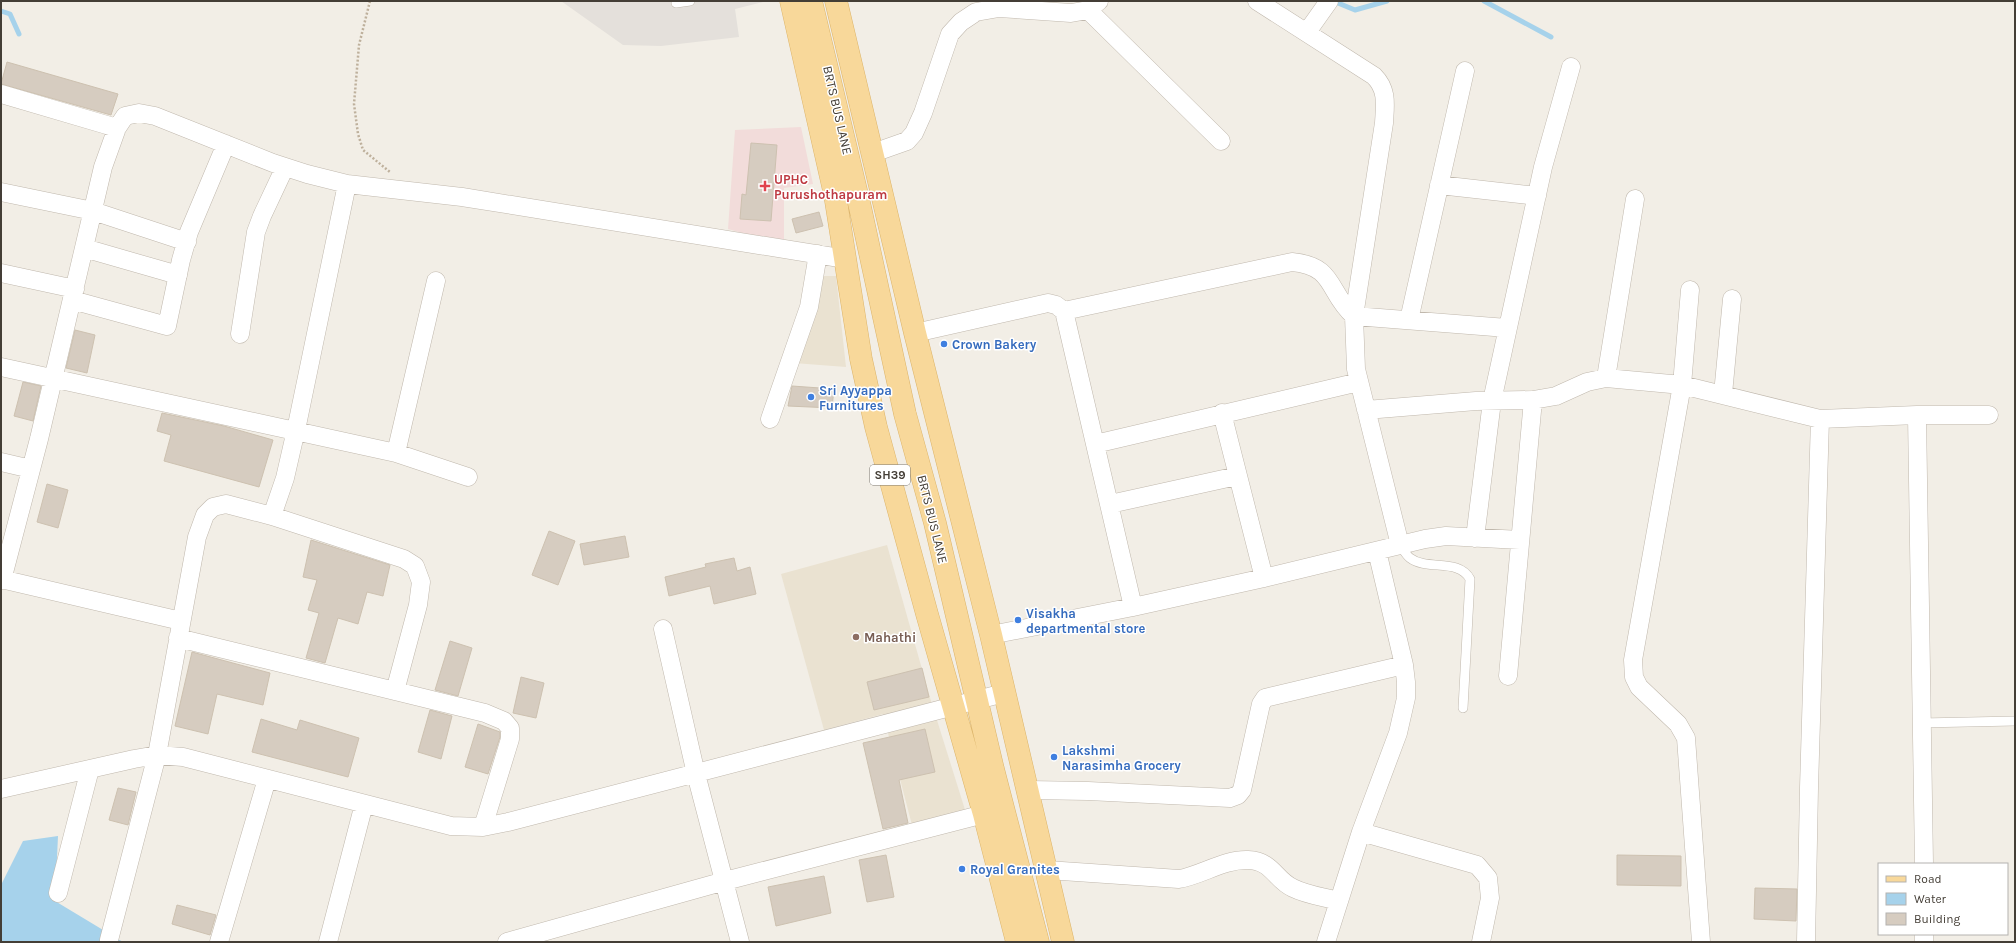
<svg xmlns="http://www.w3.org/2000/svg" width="2016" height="943" font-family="Karla,sans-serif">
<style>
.industrial{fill:#e4e0db}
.education{fill:#eae2d1}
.medical{fill:#f2dcda}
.water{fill:#a6d2eb}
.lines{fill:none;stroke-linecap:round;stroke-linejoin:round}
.stream{stroke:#a6d2eb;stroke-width:5}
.building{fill:#d6ccc0;stroke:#cdc1b0}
.service-casing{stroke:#c0b8ad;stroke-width:10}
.minor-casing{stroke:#c0b8ad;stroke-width:19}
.primary-casing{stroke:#dcb46a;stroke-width:23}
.path{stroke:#beb09c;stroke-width:2.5;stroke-dasharray:2 2;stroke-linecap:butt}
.service{stroke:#fff;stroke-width:9}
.minor{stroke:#fff;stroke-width:18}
.primary{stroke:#f8d89a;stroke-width:22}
.health-dot{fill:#e0444e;stroke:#fff;stroke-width:1.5}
.shop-dot{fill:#3f7fe0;stroke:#fff;stroke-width:1.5}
.education-dot{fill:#8d6e63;stroke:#fff;stroke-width:1.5}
.labels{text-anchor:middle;stroke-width:3;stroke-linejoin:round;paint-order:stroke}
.shield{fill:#fff;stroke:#7c7872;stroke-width:1}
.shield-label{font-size:12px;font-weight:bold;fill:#443e36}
.street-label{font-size:13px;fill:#443e36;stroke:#fff}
.health-label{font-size:13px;font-weight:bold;fill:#be3a42;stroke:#fff;text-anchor:start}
.shop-label{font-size:13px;font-weight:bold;fill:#366cbe;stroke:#fff;text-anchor:start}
.education-label{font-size:13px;font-weight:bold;fill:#785e54;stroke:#fff;text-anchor:start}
</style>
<rect width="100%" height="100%" fill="#f2eee6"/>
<path class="industrial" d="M561 1H767L735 9 739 37 661 46 623 45Z"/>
<path class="education" d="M822 276H836L846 367 794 363Z
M887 545 931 701 966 813 912 825 883 714 824 730 781 574Z"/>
<path class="medical" d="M801 127 813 184 784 188V245L728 229 735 130Z"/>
<path class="water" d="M58 836 55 901 123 942H1V885L23 841Z"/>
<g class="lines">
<path class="stream" d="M1333 1 1355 10 1387 1
M1484 1 1551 37
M1 11 10 14 19 34"/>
</g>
<path class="building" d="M7 62 118 94 111 115 1 84Z
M751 143 777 145 771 221 740 219 742 194 746 195Z
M819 212 823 226 796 233 792 219Z
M75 330 95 335 87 373 66 368Z
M23 382 41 386 33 421 14 416Z
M792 386 834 389 832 408 788 406Z
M162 413 224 426 273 440 259 487 164 461 171 435 157 431Z
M47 484 68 490 58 528 37 522Z
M549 531 575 541 558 585 532 575Z
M625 536 629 557 584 565 580 544Z
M311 540 390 565 383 596 367 592 358 624 338 618 325 663 306 658 319 613 308 610 317 580 303 577Z
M734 558 737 571 750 567 756 594 714 604 710 586 669 596 665 577 706 567 705 564Z
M450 641 472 648 458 696 435 690Z
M192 652 270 673 263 705 217 694 208 734 175 726Z
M922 668 929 697 874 710 867 682Z
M521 677 544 683 536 718 513 713Z
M430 710 452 716 441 759 418 752Z
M261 719 297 730 300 720 359 738 348 777 252 752Z
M478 724 500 732V737L488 774 465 767Z
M925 729 935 772 899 780 908 823 883 829 863 743Z
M118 788 136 792 128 825 109 820Z
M886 855 894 897 867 902 859 860Z
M1617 855 1681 856V886L1617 885Z
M824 876 831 913 776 926 768 887Z
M1755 888 1797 889 1796 921 1754 919Z
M177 905 216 915 210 935 172 924Z"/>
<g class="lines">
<defs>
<path id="service" d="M676 3 690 1
M1400 545C1403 549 1406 555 1410 558 1427 571 1459 558 1470 579L1463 708
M1921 723 2015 721"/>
<path id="minor" d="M1257 1 1374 76C1388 90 1385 105 1384 123L1354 316 1356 369 1400 545
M1088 10 1221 141
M1307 32 1329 1
M1 94 117 128
M873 153 907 141 914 133 923 113 950 34 961 22 976 12 999 8 1071 13 1088 10 1099 1
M1439 185 1537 196
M1 192 93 211 187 242
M84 248 178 275
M1 273 75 289
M1690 290 1682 385 1633 660 1634 677 1639 687 1678 724 1686 738 1701 942
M72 300 167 326 181 260 189 232 226 144
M1064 311 1292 262C1336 266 1327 292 1354 316L1507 328
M1409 320 1465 71
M915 333 1048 303 1056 305 1064 311 1133 607
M240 334 256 232 262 216 285 167
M1 367 396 453 436 281
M1606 378 1635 199
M1723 394 1732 299
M1366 410 1476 401 1533 400 1556 396 1587 382 1606 378 1682 385 1820 419 1917 415H1989
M1222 413 1264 578
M1917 415 1924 864
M770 419 809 307 818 254
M1095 444 1359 382
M396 453 468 477
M1 462 31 469
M1110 504 1237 476
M272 516 285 478 296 430 347 184
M1475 538 1492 401 1543 167 1571 67
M1 579 181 621
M2 580 39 439 103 167 117 128 125 116 139 113 155 116 273 163 307 174 347 184 462 197 846 259
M663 629 696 774 740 942
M991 635 1133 607 1264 578 1425 539 1446 536 1520 540
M178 638 485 713 504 721 510 728V739L483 827
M1508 676 1533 400
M1 789 134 759 157 755 183 757 451 826 483 827 508 822 1004 693
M1029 790 1088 791 1230 798 1238 795 1242 790 1261 704 1265 698 1404 665
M1361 832 1477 865 1488 878 1490 898 1481 942
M1047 870 1179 879C1202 875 1224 859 1248 860 1273 861 1275 880 1293 888 1307 895 1324 897 1338 901
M58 893 90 769
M1924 934V942
M109 940 157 755 197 537 205 515 213 507 226 504 272 516 404 559 415 566 421 582 418 605 395 691
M219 942 267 779
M328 942 364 804
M507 942 725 881 984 814
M1326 942 1361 832 1398 733 1406 698V682L1404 665 1377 551
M1806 942 1809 788 1820 419"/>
<path id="primary" d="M791 1 835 195 861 359 876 427 927 614 984 814 1017 942
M811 1 860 207 905 414 935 523 993 769 1038 942
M836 1 915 333 991 635 1063 942"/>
</defs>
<use href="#service" class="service-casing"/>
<use href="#minor" class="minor-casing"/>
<use href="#primary" class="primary-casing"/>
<path class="path" d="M370 1 359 45 354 104 358 134 363 150 390 172"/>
<use href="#service" class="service"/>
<use href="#minor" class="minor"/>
<use href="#primary" class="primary"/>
</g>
<path class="health-dot" d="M763 180h4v4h4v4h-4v4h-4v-4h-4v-4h4z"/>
<g class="shop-dot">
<circle cx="944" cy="344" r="4"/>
<circle cx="811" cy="397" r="4"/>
<circle cx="1018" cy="620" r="4"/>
<circle cx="1054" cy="757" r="4"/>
<circle cx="962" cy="869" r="4"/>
</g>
<circle class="education-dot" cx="856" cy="637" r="4"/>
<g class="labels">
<rect class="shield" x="870" y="465" width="40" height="20" rx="3"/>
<g class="shield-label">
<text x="890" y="479">SH39</text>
</g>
<g class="street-label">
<text transform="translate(838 110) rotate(77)" y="5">BRTS BUS LANE</text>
<text transform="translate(933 519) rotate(76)" y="5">BRTS BUS LANE</text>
</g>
<g class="health-label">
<text x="774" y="184">UPHC<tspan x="774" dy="15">Purushothapuram</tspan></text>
</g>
<g class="shop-label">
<text x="952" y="349">Crown Bakery</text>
<text x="819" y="395">Sri Ayyappa<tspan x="819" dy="15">Furnitures</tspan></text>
<text x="1026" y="618">Visakha<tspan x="1026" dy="15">departmental store</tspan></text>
<text x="1062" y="755">Lakshmi<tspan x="1062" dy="15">Narasimha Grocery</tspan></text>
<text x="970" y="874">Royal Granites</text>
</g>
<g class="education-label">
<text x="864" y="642">Mahathi</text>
</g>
</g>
<rect width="2016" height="943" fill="none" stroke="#443e36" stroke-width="4"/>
<rect x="1878" y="863" width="130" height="72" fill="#ffffff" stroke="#b4b2af"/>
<rect x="1886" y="876" width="20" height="6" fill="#f8d89a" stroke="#b4b2af"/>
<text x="1914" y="883" font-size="12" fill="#443e36">Road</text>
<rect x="1886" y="893" width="20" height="12" fill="#a6d2eb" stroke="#b4b2af"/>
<text x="1914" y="903" font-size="12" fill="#443e36">Water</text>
<rect x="1886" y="913" width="20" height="12" fill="#d6ccc0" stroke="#b4b2af"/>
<text x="1914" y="923" font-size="12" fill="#443e36">Building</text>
</svg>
